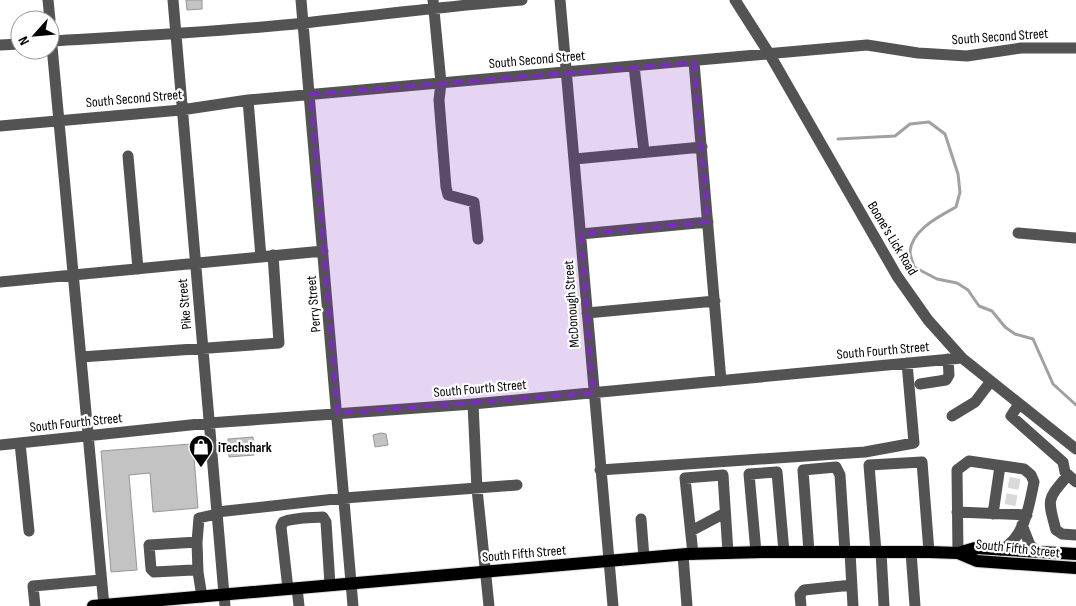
<svg xmlns="http://www.w3.org/2000/svg" width="1076" height="606" font-family="'Sofia Sans Condensed',sans-serif">
<style>
.lines{fill:none;stroke-linecap:round;stroke-linejoin:round}
.stream{stroke:#a1a1a1;stroke-width:3}
.building{fill:#c3c3c3;stroke:#979797}
.minor-tunnel{stroke:#d9d9d9;stroke-width:11;stroke-dasharray:11 5.5;stroke-linecap:butt}
.major-casing{stroke:#dbdbdb;stroke-width:14}
.minor{stroke:#535353;stroke-width:11}
.major{stroke:#000;stroke-width:12}
.marked{fill:#7b2cbf;fill-opacity:0.2;stroke:#7b2cbf;stroke-width:4;stroke-dasharray:10 6;stroke-linejoin:round}
.labels{text-anchor:middle;stroke-width:4.5;stroke-linejoin:round;paint-order:stroke}
.street-label{font-size:14px;fill:#000;stroke:#fff}
.poi-label{font-size:14px;font-weight:bold;fill:#000;stroke:#fff;text-anchor:start}
</style>
<rect width="100%" height="100%" fill="#fff"/>
<g class="lines">
<path class="stream" d="M838 139 895 136 910 124 929 122 945 134 958 174 960 192 956 207C940 216 911 230 910 252 910 256 913 262 914 267L937 279 957 283 968 290 979 306 992 311 1005 327 1015 334 1033 339 1053 384 1076 405"/>
</g>
<path class="building" d="M186 0H202V9L187 10Z
M381 433 386 434 388 445 375 447 373 435Z
M253 437 254 455 229 457 228 439Z
M203 443 204 457H194L198 508 153 512 150 473 129 475 137 570 111 572 101 451Z"/>
<g class="lines">
<path class="minor-tunnel" d="M1010 505 1015 478"/>
<defs>
<path id="major" d="M958 553 975 548 1076 554
M93 606 687 554 763 552H929L958 553 977 561 1076 568"/>
</defs>
<use href="#major" class="major-casing"/>
<path class="minor" d="M48 0 50 20
M173 0 225 606
M301 0 353 606
M433 0 441 83 439 100 446 187 448 195 474 202 478 239
M560 0 613 606
M735 0 770 55 897 276 928 320 962 358 1076 449
M50 25 104 606
M50 41C135 36 219 32 304 23 377 15 449 6 522 0
M0 45 20 44
M694 62 721 381
M634 66 644 152
M248 100 261 257
M0 126 181 110 248 100 867 45 918 53 967 56 1021 48H1076
M128 156 138 269
M575 159 702 147
M1018 233 1076 238
M581 234 708 222
M0 282 323 251
M587 313 715 301
M81 357 279 343 273 255
M920 384 946 380 949 375 948 359
M473 404 477 489 489 606
M1019 404 1011 416 1063 462 1065 472 1076 482
M952 416 975 402 991 381
M20 443 29 531
M0 445 209 423 473 404 962 358
M600 470 865 452 914 443 907 363
M1068 475C1047 500 1047 498 1056 530L1062 534 1076 535
M217 512 344 498 517 485
M957 512 1027 515
M993 514 1000 466
M641 519 644 558
M1022 525 1030 545 1036 551
M691 531 725 513
M197 542 198 572
M756 552 749 474 777 472 784 552
M809 552 803 470 836 467 840 475 845 552
M850 552 853 606
M876 552 869 465 922 462 929 552
M881 552 884 606
M911 552 915 606
M958 553 957 470 969 461 1024 469 1031 475 1034 482C1029 506 1025 537 1001 550
M693 554 685 478 723 475 728 553
M683 555 687 606
M297 588 299 606
M288 589 281 527 283 522C295 517 310 518 323 517L326 522 330 585
M202 597 198 572 193 570 154 572 151 569 149 545 197 542 199 518 217 514
M35 606 33 586 101 580
M801 606 800 595 804 590 852 585"/>
<use href="#major" class="major"/>
</g>
<path class="marked" d="M694 62 708 222 581 234 593 393 337 413 310 94Z"/>
<defs>
<symbol id="shop-pin" viewBox="-11 -11 22 30"><path d="M0 17L-7.5 6A9.5 9.5 0 1 1 7.5 6Z" fill="#000" stroke="#fff"/><path d="M-5-2.5h2.3a2.7 3.5 0 0 1 5.4 0H5L5.5 6h-11ZM-1.5-2.5h3a1.5 2.3 0 0 0-3 0Z" fill="#fff"/></symbol>
</defs>
<g fill-rule="evenodd">
<use href="#shop-pin" x="187" y="433" width="28" height="38"/>
</g>
<g class="labels">
<g class="street-label">
<text transform="translate(1000 36) rotate(-4)" y="5">South Second Street</text>
<text transform="translate(537 59) rotate(-5)" y="5">South Second Street</text>
<text transform="translate(134 98) rotate(-5)" y="5">South Second Street</text>
<text transform="translate(893 238) rotate(59)" y="5">Boone's Lick Road</text>
<text transform="translate(184 304) rotate(-95)" y="5">Pike Street</text>
<text transform="translate(313 304) rotate(-95)" y="5">Perry Street</text>
<text transform="translate(571 304) rotate(-94)" y="5">McDonough Street</text>
<text transform="translate(883 350) rotate(-5)" y="5">South Fourth Street</text>
<text transform="translate(480 388) rotate(-5)" y="5">South Fourth Street</text>
<text transform="translate(76 422) rotate(-6)" y="5">South Fourth Street</text>
<text transform="translate(1018 548) rotate(6)" y="5">South Fifth Street</text>
<text transform="translate(524 553) rotate(-5)" y="5">South Fifth Street</text>
</g>
<g class="poi-label">
<text x="218" y="452">iTechshark</text>
</g>
</g>
<g transform="translate(35 35) rotate(243)"><circle r="24" fill="#ffffff" stroke="#999999"/>
<path d="M0-4L9 19L0 12L-9 19Z" fill="#000000"/>
<text y="-8" font-size="14" font-weight="bold" text-anchor="middle" fill="#000000">N</text>
</g>
</svg>
